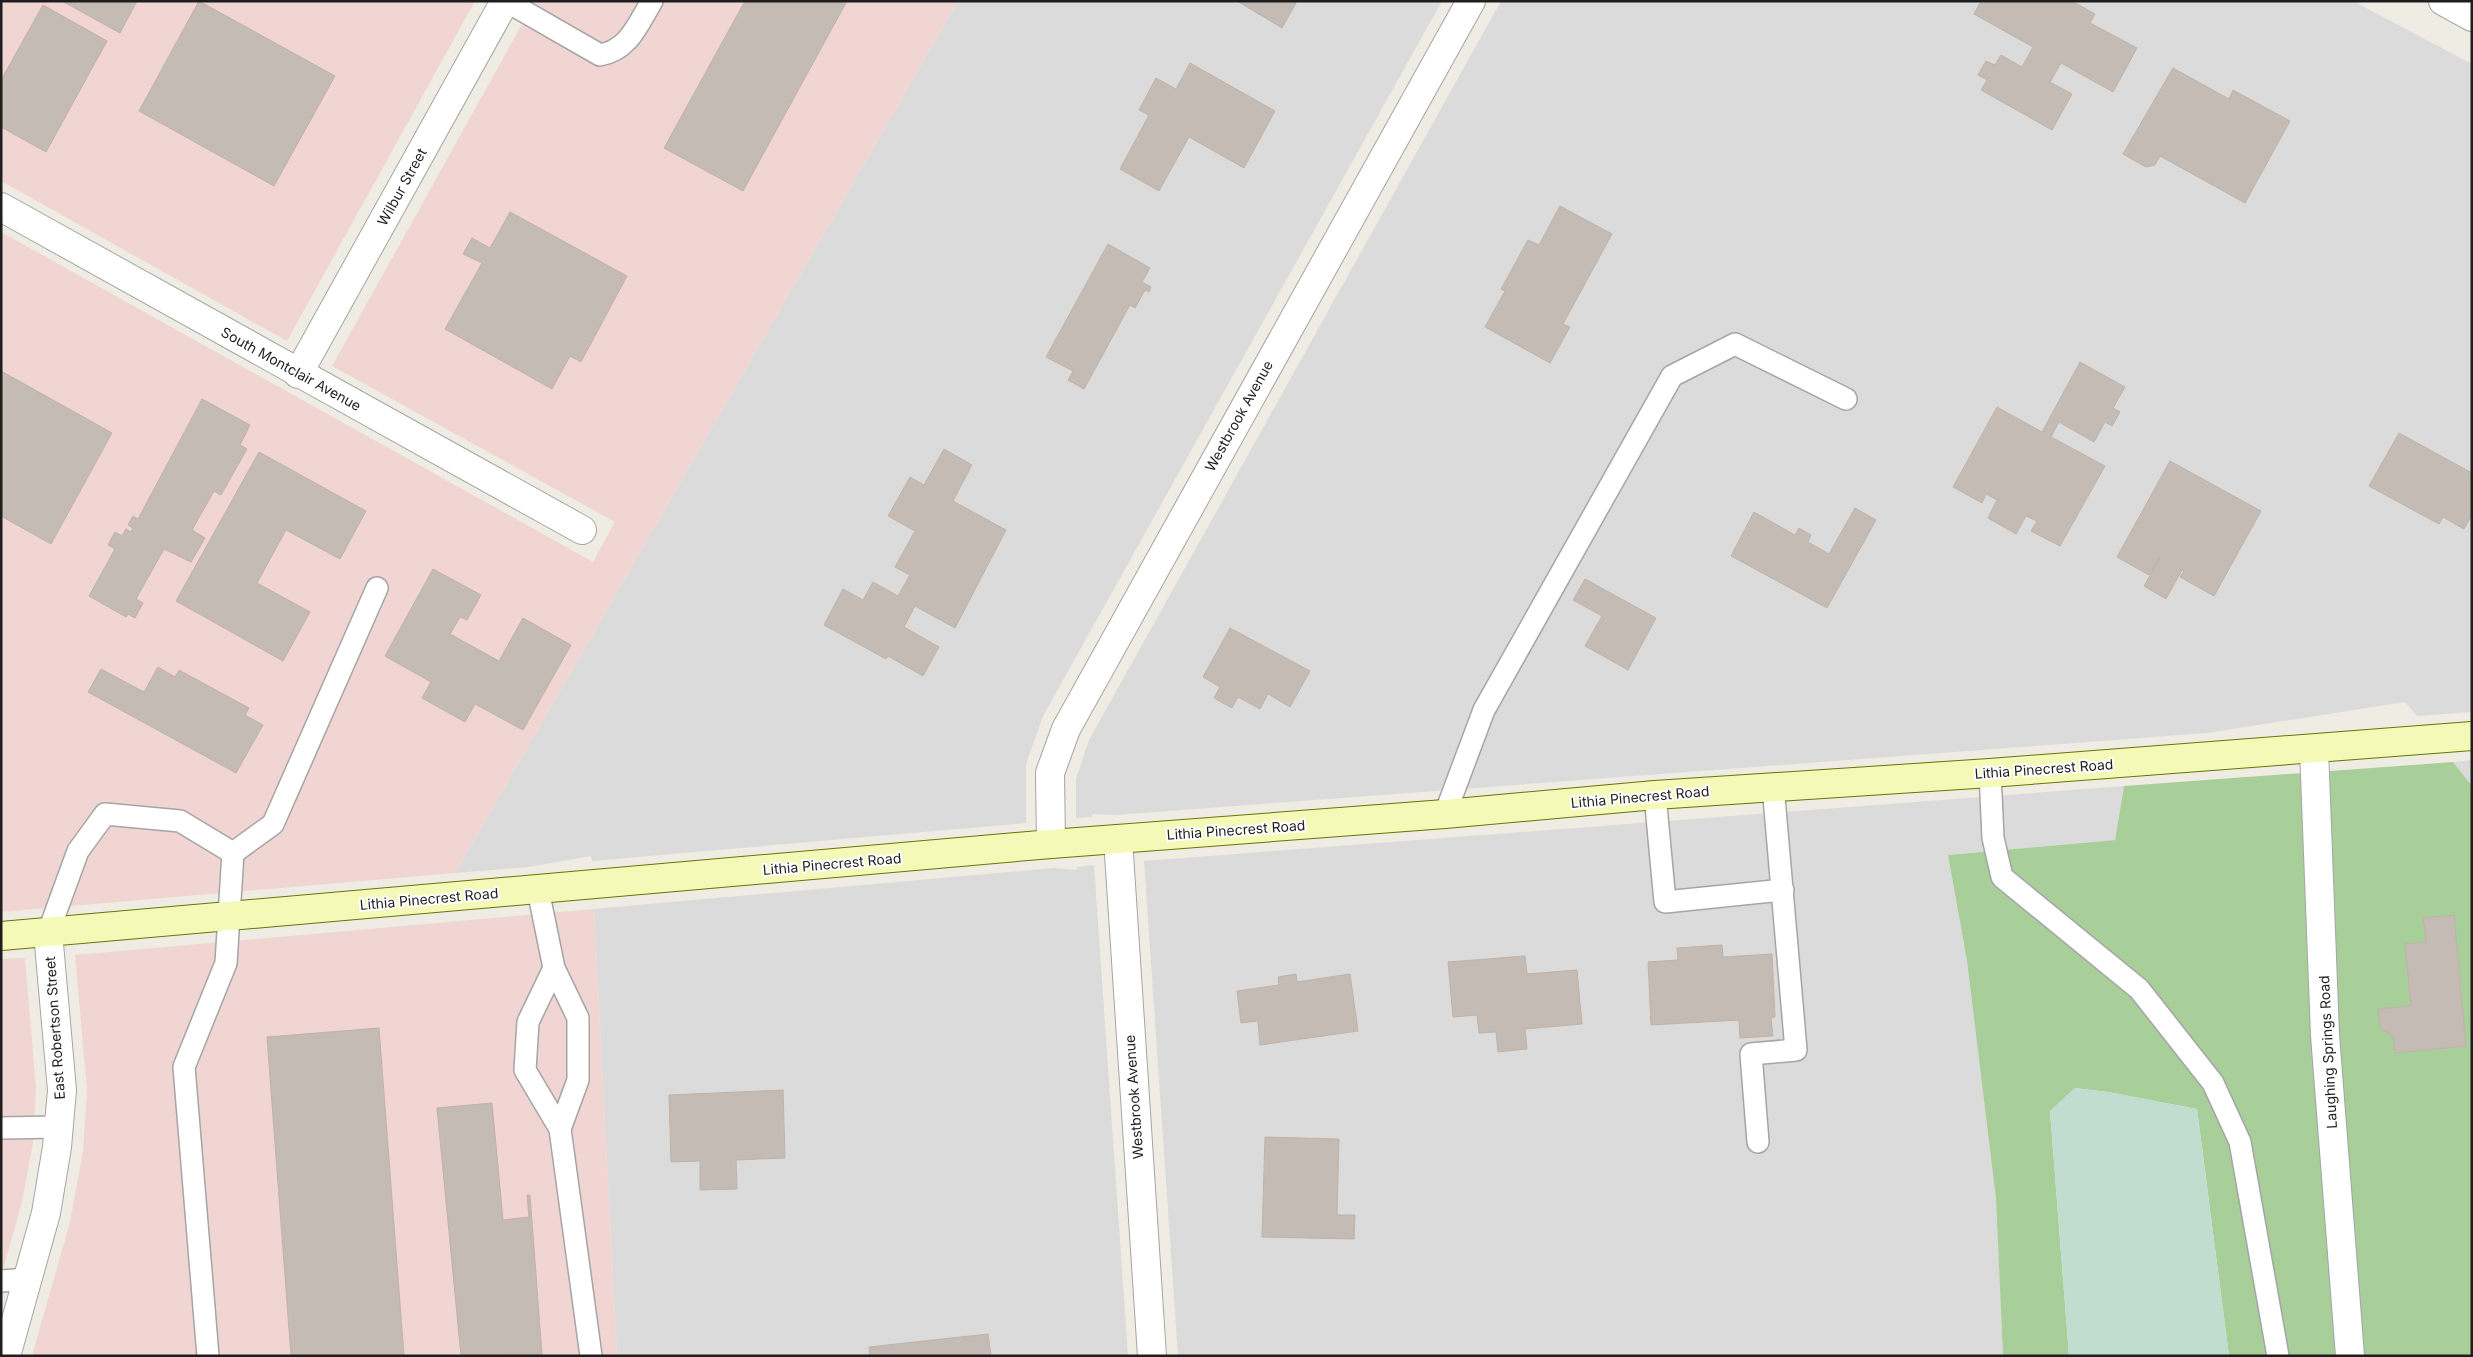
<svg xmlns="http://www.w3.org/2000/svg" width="2473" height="1357" font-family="Inter,sans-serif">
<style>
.residential{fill:#dcdbdb}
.commercial{fill:#f0d5d3}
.forest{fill:#a8ce99}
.wetland{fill:#c1ddd0}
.building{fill:#c4bbb4;stroke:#c1b2a7}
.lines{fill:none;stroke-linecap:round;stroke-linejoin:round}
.service-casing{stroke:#a5a5a5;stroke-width:24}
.minor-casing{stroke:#a5a5a5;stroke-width:30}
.tertiary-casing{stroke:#a5a5a5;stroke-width:30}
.secondary-casing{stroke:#687505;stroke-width:30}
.service{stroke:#fff;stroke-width:21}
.minor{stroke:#fff;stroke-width:28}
.tertiary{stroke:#fff;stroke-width:28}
.secondary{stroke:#f5f9b8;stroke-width:28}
.labels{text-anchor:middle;stroke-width:4;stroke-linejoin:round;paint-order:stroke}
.street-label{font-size:14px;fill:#1e1e1e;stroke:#fff}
</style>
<rect width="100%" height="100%" fill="#efece4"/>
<path class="residential" d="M958 1H1442L1043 716 1026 764V823L592 861 591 856 528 867 455 873Z
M1501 1H2353L2472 64V712L2417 716 2405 702 2207 733 1115 815 1092 814V817L1076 818V779L1089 740Z
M2472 760V786L2453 762Z
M2124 786 2115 840 1948 855 1967 961 1996 1199 2003 1356H1178L1144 861Z
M1094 865 1128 1356H617L594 909 1054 868 1076 870 1077 867Z"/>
<path class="commercial" d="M1 1H475L287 341 1 181Z
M535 1H958L455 873 1 912V232L593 562 615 522 332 366Z
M594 909 617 1356H32L70 1222 83 1151 87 1090 75 955Z
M25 958 36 1088 33 1143 21 1206 1 1276V959Z"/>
<path class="forest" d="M2453 762 2472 786V1356H2229L2197 1109 2108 1092 2075 1088 2050 1111 2069 1356H2003L1996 1199 1967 961 1948 855 2115 840 2124 786Z"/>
<path class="wetland" d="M2075 1088 2108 1092 2197 1109 2229 1356H2069L2050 1111Z"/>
<path class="building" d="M62 1H137L120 33Z
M199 1 335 76 274 186 139 111Z
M745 1H847L743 191 664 148Z
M1237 1H1297L1282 28Z
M1981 1H2072L2095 14 2090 23 2137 48 2113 92 2061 63 2050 82 2072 94 2052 130 1981 90 1987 80 1978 75 1986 61 1995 65 2001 55 2022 67 2033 47 1974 14Z
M43 5 107 41 46 152 1 127V80Z
M1190 63 1275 111 1244 168 1189 137 1159 191 1120 169 1149 115 1139 110 1156 78 1176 89Z
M2173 68 2229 99 2233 90 2290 121 2245 203 2160 156 2155 165 2146 167 2123 154Z
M1560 206 1612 234 1563 324 1570 327 1550 363 1485 327 1505 291 1501 289 1528 240 1539 245Z
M510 212 627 276 581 362 570 356 552 389 445 329 482 263 463 254 472 238 490 248Z
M1108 244 1150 268 1142 282 1151 287 1149 292 1145 290 1135 308 1130 305 1084 389 1068 380 1073 371 1046 357Z
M2080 362 2125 387 2113 408 2120 412 2112 426 2105 422 2094 442 2059 422 2051 437 2105 466 2060 546 2031 531 2037 521 2026 516 2016 534 1988 518 1997 500 1986 494 1982 503 1953 487 1997 407 2042 432Z
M1 371 112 433 51 544 1 516Z
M202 399 250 425 240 445 247 449 221 495 214 491 192 530 205 538 191 562 164 549 136 599 143 603 135 618 128 614 126 617 89 596 115 549 108 545 115 532 122 536 126 529 131 532 133 528 128 525 133 516 138 519Z
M2399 433 2472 473V515L2464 529 2443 517 2439 524 2369 486Z
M944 449 972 465 953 501 1006 530 955 628 915 606 904 627 939 647 923 676 888 656 886 659 824 625 843 589 863 600 873 582 898 596 910 575 895 567 915 531 888 516 910 477 924 485Z
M259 452 366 511 340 559 286 530 257 583 310 612 283 661 176 601Z
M2170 461 2261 511 2214 596 2180 577 2184 571 2182 570 2166 599 2144 586 2160 558 2149 575 2117 557Z
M1855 508 1876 520 1827 608 1731 556 1754 512 1795 535 1799 528 1811 535 1808 542 1829 554Z
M433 569 481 595 467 620 460 617 450 634 499 661 523 618 571 645 523 730 475 704 465 722 422 698 431 682 385 656Z
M1585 579 1656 618 1628 670 1585 646 1602 616 1573 600Z
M1230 628 1310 671 1290 707 1268 694 1260 709 1238 697 1232 708 1214 698 1220 687 1203 677Z
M158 667 175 677 179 670 249 708 245 715 263 725 236 773 88 692 101 669 144 692Z
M2454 915 2466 1046 2395 1053 2393 1036 2381 1029 2378 1009 2411 1006 2405 944 2426 942 2423 918Z
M1722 945 1723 957 1772 954 1775 1017 1771 1018 1773 1036 1740 1038 1739 1020 1651 1025 1648 962 1678 960 1677 948Z
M1525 956 1527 974 1577 970 1582 1024 1525 1029 1527 1049 1498 1052 1496 1032 1479 1033 1477 1015 1453 1017 1448 962Z
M1296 974 1297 982 1350 974 1358 1031 1260 1045 1258 1021 1241 1023 1237 991 1279 985 1278 977Z
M379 1028 404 1356H291L267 1037Z
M783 1090 785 1158 736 1160 737 1189 700 1190V1161L671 1162 669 1095Z
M492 1103 503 1220 529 1217 527 1195H530L542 1355 461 1356 437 1108Z
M1265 1137 1339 1139 1337 1215H1355L1354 1239 1262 1237Z
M988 1334 991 1356H870L869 1347Z"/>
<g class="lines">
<defs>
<path id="service" d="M506 1 600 55C629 50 638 24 652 1
M1990 773 1993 838 2002 877 2139 989 2213 1083 2240 1142 2278 1356
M1655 795 1665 902 1783 890
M1445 814 1484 710 1672 376 1735 344 1846 399
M233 853 273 824 377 588
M538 890 554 968 578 1018V1080L560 1129
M48 933 78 851 105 814 180 821 233 853 226 963 184 1067 208 1356
M554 968 528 1022 525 1070 560 1129 591 1356
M1 1128 59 1127
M1758 1142 1751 1054 1796 1050 1773 786
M1 1281 28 1279"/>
<path id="minor" d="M1 207 582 530
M298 374 505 1
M2314 749 2325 1035 2350 1356
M1118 839 1152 1356
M1051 844 1050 773 1066 729 1471 1
M6 1356 46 1213 57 1147 62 1090 48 933"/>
<path id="tertiary" d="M2443 1 2472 17"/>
<path id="secondary" d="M1 936 1051 844 1445 814 1655 795 1990 773 2472 736"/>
</defs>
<use href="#service" class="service-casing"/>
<use href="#minor" class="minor-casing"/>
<use href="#tertiary" class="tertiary-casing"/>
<use href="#secondary" class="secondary-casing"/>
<use href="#service" class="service"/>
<use href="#minor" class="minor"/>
<use href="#tertiary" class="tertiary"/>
<use href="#secondary" class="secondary"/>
</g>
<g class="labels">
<g class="street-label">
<text transform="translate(402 187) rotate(-61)" y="5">Wilbur Street</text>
<text transform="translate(291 369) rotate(29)" y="5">South Montclair Avenue</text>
<text transform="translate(1239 416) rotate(-61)" y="5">Westbrook Avenue</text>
<text transform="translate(2044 769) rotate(-4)" y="5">Lithia Pinecrest Road</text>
<text transform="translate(1640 797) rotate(-5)" y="5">Lithia Pinecrest Road</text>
<text transform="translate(1236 830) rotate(-4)" y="5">Lithia Pinecrest Road</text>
<text transform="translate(832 864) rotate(-5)" y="5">Lithia Pinecrest Road</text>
<text transform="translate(429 899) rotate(-5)" y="5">Lithia Pinecrest Road</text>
<text transform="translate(55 1028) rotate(-94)" y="5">East Robertson Street</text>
<text transform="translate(2328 1052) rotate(-93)" y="5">Laughing Springs Road</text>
<text transform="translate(1134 1097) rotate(-94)" y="5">Westbrook Avenue</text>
</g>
</g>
<rect width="2473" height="1357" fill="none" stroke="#1e1e1e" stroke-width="5"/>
</svg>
